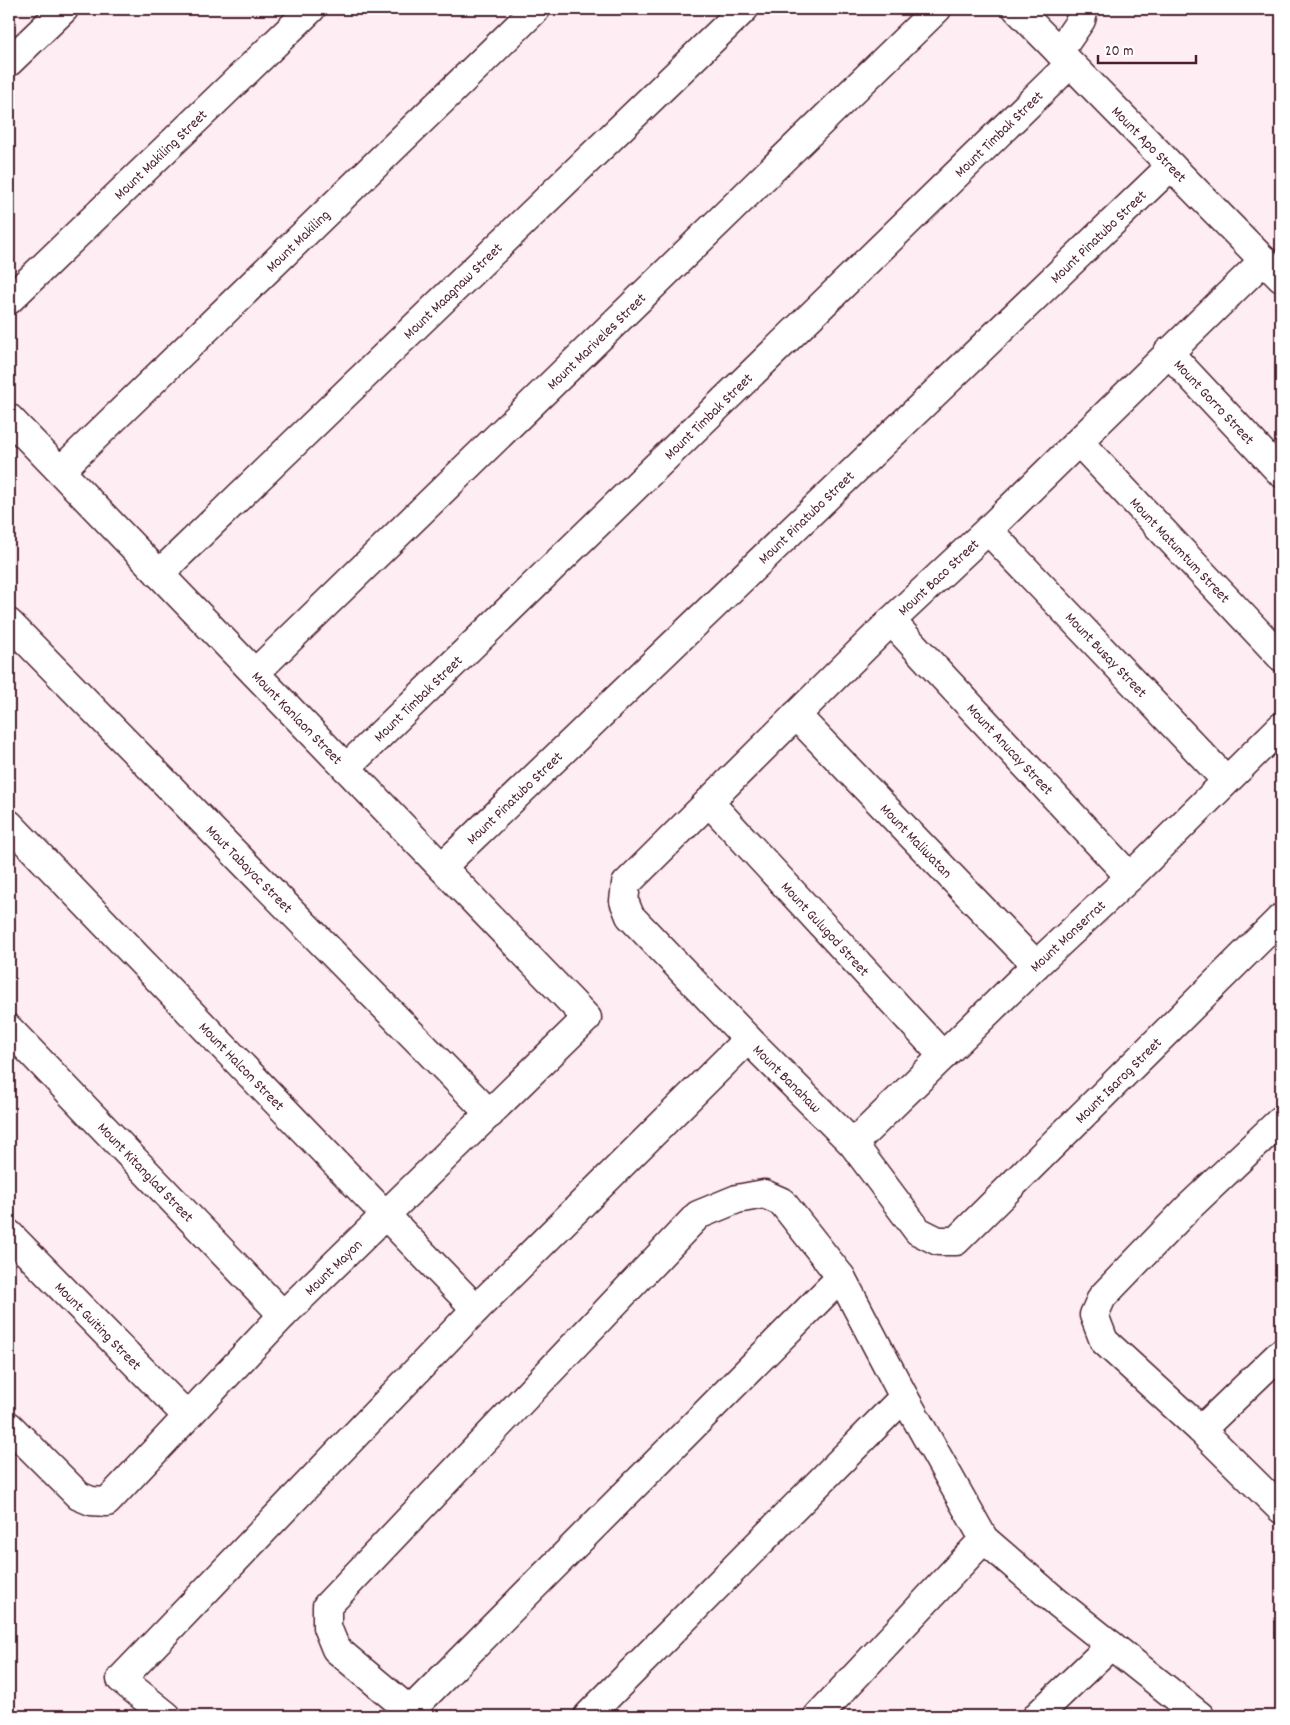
<svg xmlns="http://www.w3.org/2000/svg" width="1290" height="1725" font-family="Dekko,sans-serif">
<style>
.lines{fill:none;stroke-linecap:round;stroke-linejoin:round}
.minor-casing{stroke:#4a1f2b;stroke-width:31}
.minor{stroke:#fff;stroke-width:28}
.labels{text-anchor:middle;stroke-width:4;stroke-linejoin:round;paint-order:stroke}
.street-label{font-size:15px;fill:#4a1f2b;stroke:#fff}
</style>
<rect width="100%" height="100%" fill="#feedf2"/>
<filter id="ink" filterUnits="userSpaceOnUse"><feTurbulence type="fractalNoise" baseFrequency=".02" numOctaves="2"/><feDisplacementMap in="SourceGraphic" scale="10" xChannelSelector="R" yChannelSelector="G"/><feConvolveMatrix kernelMatrix="1 2 1 2 8 2 1 2 1" color-interpolation-filters="sRGB"/></filter>
<g filter="url(#ink)">
<g class="lines">
<defs>
<g id="minor">
<path id="s1" d="M1017 9 1281 278"/>
<path d="M1059 52 1081 20 1084 9"/>
<path d="M9 62 64 9"/>
<path id="s2" d="M1264 260 988 530 891 621 626 884 624 901 630 916 748 1039 853 1144 918 1231 938 1241H956L1281 918"/>
<path id="s3" d="M9 300 311 9"/>
<path id="s4" d="M1168 352 1281 473"/>
<path id="s5" d="M9 418 587 1018 283 1315 107 1502 91 1501 79 1496 9 1426"/>
<path id="s6" d="M1079 442 1281 657"/>
<path id="s7" d="M60 471 536 9"/>
<path id="s8" d="M988 530 1226 780"/>
<path id="s9" d="M159 574 744 9"/>
<path id="s10" d="M891 621 1130 877"/>
<path id="s11" d="M9 623 490 1114"/>
<path id="s12" d="M255 673 937 9"/>
<path id="s13" d="M796 715 1036 965"/>
<path id="s14" d="M346 768 1070 64"/>
<path id="s15" d="M709 802 943 1056"/>
<path id="s16" d="M9 824 476 1309"/>
<path id="s17" d="M442 867 1171 166"/>
<path id="s18" d="M9 1029 283 1315"/>
<path d="M1281 1120 1188 1208 1102 1297 1094 1315 1104 1341 1201 1430 1281 1509"/>
<path id="s19" d="M853 1144 1036 965 1130 877 1281 727"/>
<path id="s20" d="M9 1234 187 1416"/>
<path d="M1201 1430 1281 1353"/>
<path d="M410 1711 841 1277"/>
<path d="M167 1716 121 1679 476 1309 748 1039"/>
<path d="M416 1716 336 1649 327 1627V1606L698 1215 737 1199 764 1194 782 1202 841 1277 904 1397 984 1539 1058 1603 1200 1716"/>
<path d="M588 1716 904 1397"/>
<path d="M818 1716 984 1539"/>
<path d="M1037 1716 1111 1645"/>
</g>
</defs>
<use href="#minor" class="minor-casing"/>
<use href="#minor" class="minor"/>
</g>
</g>
<g class="labels">
<g class="street-label">
<text dy="5" stroke="none"><textPath href="#s14" startOffset="910">Mount Timbak Street</textPath></text>
<text dy="5" stroke="none"><textPath href="#s1" startOffset="189">Mount Apo Street</textPath></text>
<text dy="5" stroke="none"><textPath href="#s3" startOffset="210">Mount Makiling Street</textPath></text>
<text dy="5" stroke="none"><textPath href="#s17" startOffset="910">Mount Pinatubo Street</textPath></text>
<text dy="5" stroke="none"><textPath href="#s7" startOffset="331">Mount Makiling</textPath></text>
<text dy="5" stroke="none"><textPath href="#s9" startOffset="408">Mount Maagnaw Street</textPath></text>
<text dy="5" stroke="none"><textPath href="#s12" startOffset="476">Mount Mariveles Street</textPath></text>
<text dy="5" stroke="none"><textPath href="#s4" startOffset="68">Mount Gorro Street</textPath></text>
<text dy="5" stroke="none"><textPath href="#s14" startOffset="505">Mount Timbak Street</textPath></text>
<text dy="5" stroke="none"><textPath href="#s17" startOffset="505">Mount Pinatubo Street</textPath></text>
<text dy="5" stroke="none"><textPath href="#s6" startOffset="148">Mount Matumtum Street</textPath></text>
<text transform="translate(938 577) rotate(-43)" y="5">Mount Baco Street</text>
<text dy="5" stroke="none"><textPath href="#s8" startOffset="172">Mount Busay Street</textPath></text>
<text dy="5" stroke="none"><textPath href="#s14" startOffset="100">Mount Timbak Street</textPath></text>
<text dy="5" stroke="none"><textPath href="#s5" startOffset="416">Mount Kanlaon Street</textPath></text>
<text dy="5" stroke="none"><textPath href="#s10" startOffset="175">Mount Anucay Street</textPath></text>
<text dy="5" stroke="none"><textPath href="#s17" startOffset="100">Mount Pinatubo Street</textPath></text>
<text dy="5" stroke="none"><textPath href="#s13" startOffset="174">Mount Maliwatan</textPath></text>
<text dy="5" stroke="none"><textPath href="#s11" startOffset="344">Mout Tabayoc Street</textPath></text>
<text dy="5" stroke="none"><textPath href="#s15" startOffset="172">Mount Gulugod Street</textPath></text>
<text dy="5" stroke="none"><textPath href="#s19" startOffset="299">Mount Monserrat</textPath></text>
<text dy="5" stroke="none"><textPath href="#s16" startOffset="336">Mount Halcon Street</textPath></text>
<text dy="5" stroke="none"><textPath href="#s2" startOffset="1152">Mount Banahaw</textPath></text>
<text dy="5" stroke="none"><textPath href="#s2" startOffset="1622">Mount Isarog Street</textPath></text>
<text dy="5" stroke="none"><textPath href="#s18" startOffset="198">Mount Kitanglad Street</textPath></text>
<text transform="translate(333 1267) rotate(-44)" y="5">Mount Mayon</text>
<text dy="5" stroke="none"><textPath href="#s20" startOffset="128">Mount Guiting Street</textPath></text>
</g>
</g>
<rect width="1290" height="1725" fill="none" stroke="#fff" stroke-width="30"/>
<rect x="15" y="15" width="1260" height="1695" fill="none" stroke="#4a1f2b" stroke-width="2" filter="url(#ink)"/>
<path d="M1098 55v8h98v-8" fill="none" stroke="#4a1f2b" stroke-width="2.5"/>
<text x="1105" y="55" font-size="15" fill="#4a1f2b" stroke="#ffffff" stroke-width="4" paint-order="stroke">20 m</text>
</svg>
